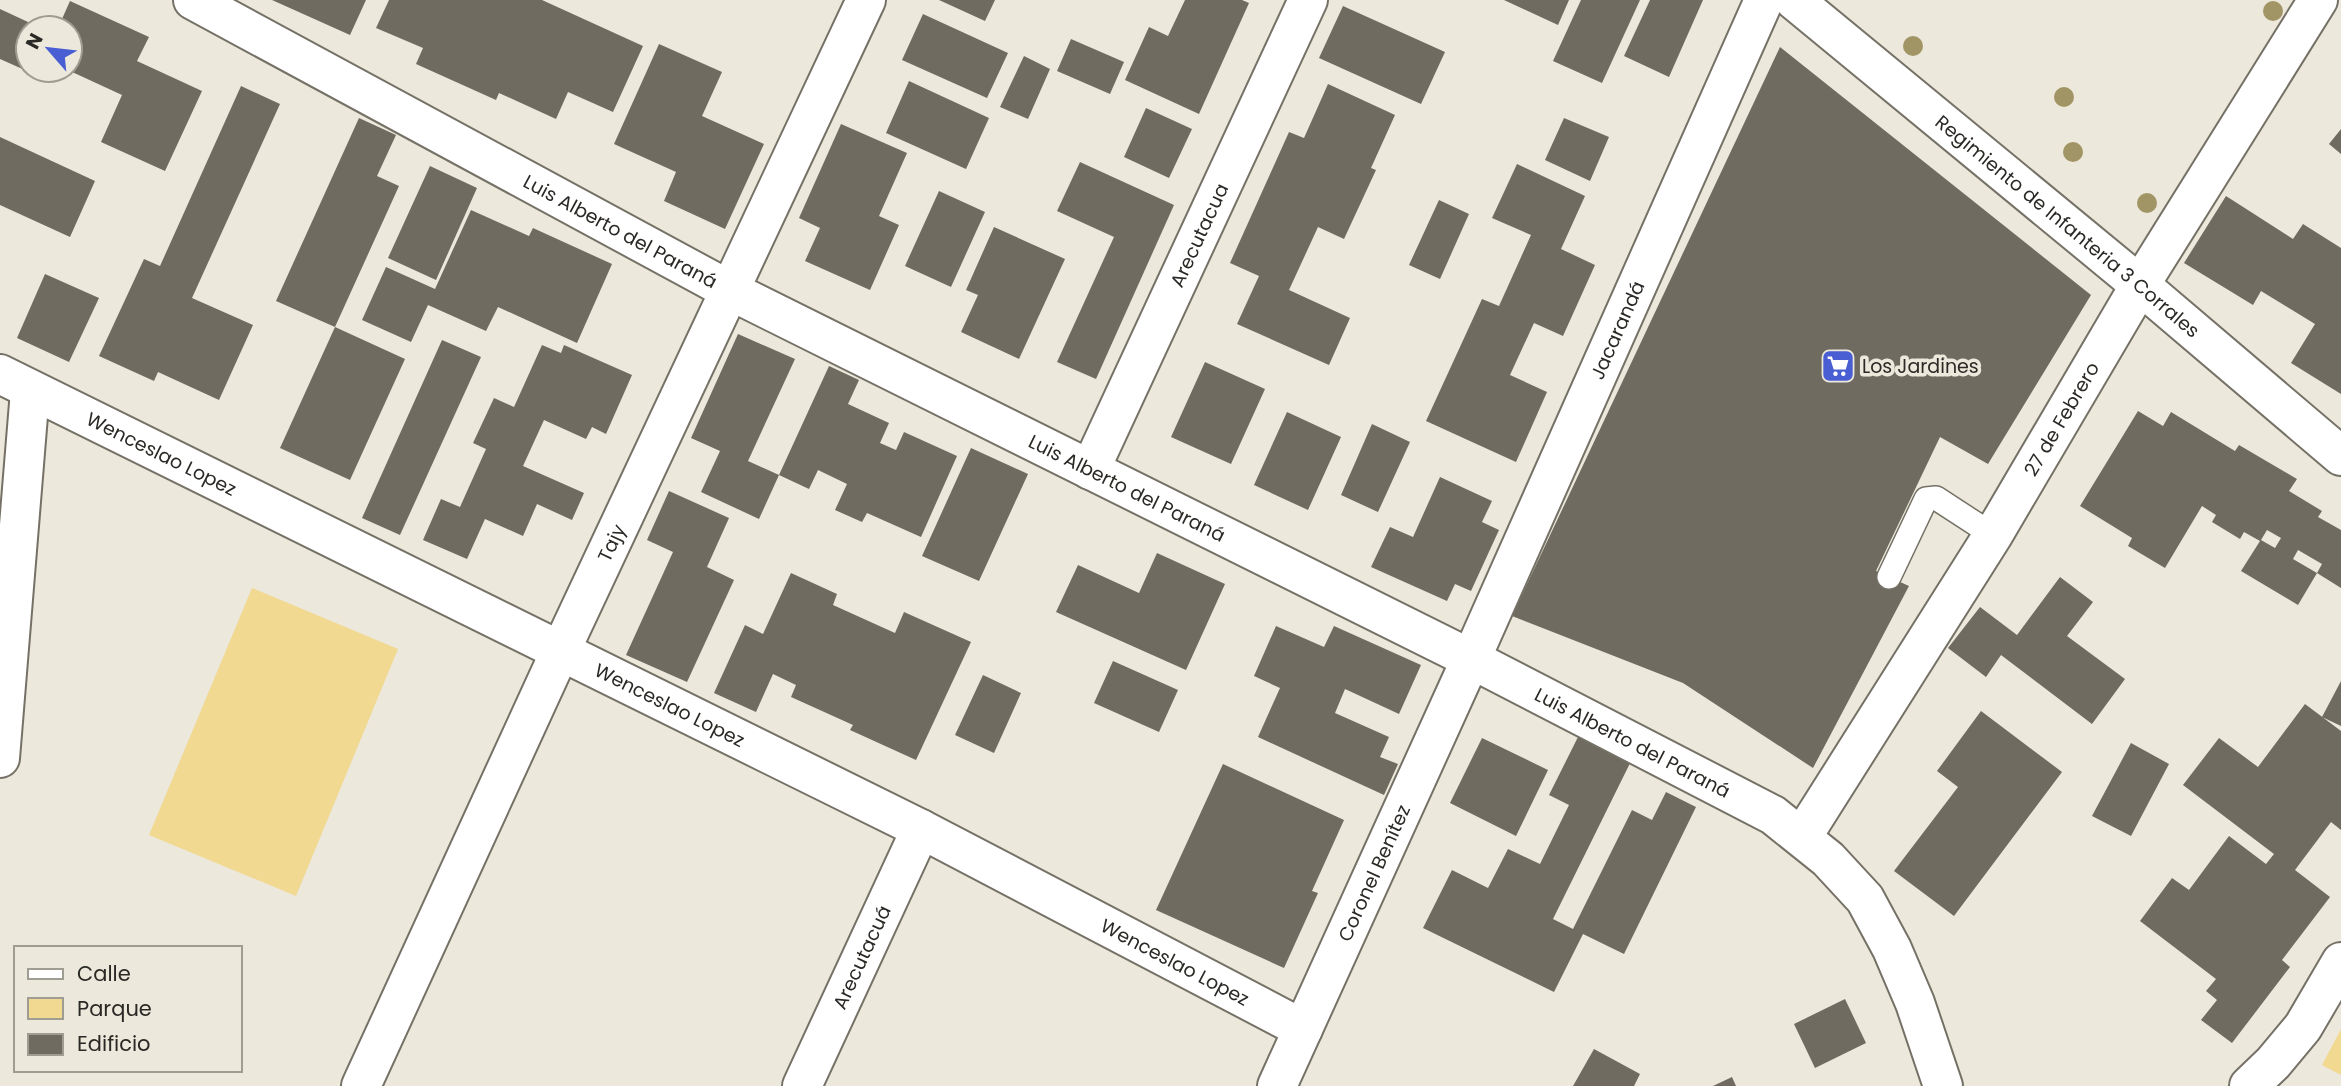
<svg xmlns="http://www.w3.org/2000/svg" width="2341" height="1086" font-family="Poppins,sans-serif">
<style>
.green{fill:#f1d991}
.building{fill:#6f6b60;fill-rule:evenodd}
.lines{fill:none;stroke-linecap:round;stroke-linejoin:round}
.service-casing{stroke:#757166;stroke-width:26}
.minor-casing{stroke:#757166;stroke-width:42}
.tertiary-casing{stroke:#757166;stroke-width:42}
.secondary-casing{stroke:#757166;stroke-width:42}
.service{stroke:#fff;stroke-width:23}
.minor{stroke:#fff;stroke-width:38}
.tertiary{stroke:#fff;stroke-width:38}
.secondary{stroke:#fff;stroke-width:38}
.tree{fill:#a29565}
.labels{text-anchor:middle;stroke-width:7;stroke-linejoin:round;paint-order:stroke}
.street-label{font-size:19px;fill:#2b2925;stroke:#ece8db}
.poi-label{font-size:19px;fill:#2b2925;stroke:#ece8db;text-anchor:start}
</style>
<rect width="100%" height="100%" fill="#ece8db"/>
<path class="green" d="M252 588 398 649 296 896 149 835Z
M2341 1029V1075L2322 1065Z"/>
<path class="building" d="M272 0H366L350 35Z
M389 0H542L643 46 613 112 568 92 556 119 499 93 496 100 416 64 423 48 376 28Z
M939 0H995L985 21Z
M1185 0H1242L1249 3 1199 114 1125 80 1149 27 1168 36Z
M1504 0H1569L1558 25Z
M1581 0H1640L1602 83 1553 61Z
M1650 0H1703L1669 77 1624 56Z
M70 1 149 37 137 61 202 91 165 171 101 142 122 95 70 71V28H58Z
M1343 6 1445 52 1421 104 1319 58Z
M0 9 41 28H28V70H39L36 75 0 59Z
M923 14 1008 53 987 98 902 60Z
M1071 39 1124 62 1110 94 1057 71Z
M659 44 722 72 702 116 764 144 725 229 664 201 676 172 614 144Z
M1780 47 2091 295 1988 464 1940 437 1876 571 1909 586 1813 768 1683 683 1512 616Z
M1024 56 1050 69 1028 119 1000 107Z
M909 81 989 118 966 169 886 133Z
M1328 84 1395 115 1371 168 1376 170 1344 239 1318 227 1289 290 1350 318 1329 365 1237 324 1259 276 1230 263 1289 132 1304 138Z
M241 86 280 104 192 298 253 325 219 400 158 372 154 381 99 356 144 259 160 266Z
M1146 108 1192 129 1169 178 1124 157Z
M359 118 396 135 377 176 399 186 335 327 276 301Z
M1564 118 1609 137 1590 181 1545 160Z
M841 124 907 153 879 216 899 225 870 290 805 261 820 228 799 218Z
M2341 129V154L2329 144Z
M0 137 95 181 70 237 0 205Z
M1080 162 1174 205 1096 379 1057 362 1114 237 1057 211Z
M1517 164 1585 196 1561 249 1595 265 1563 336 1534 323 1510 375 1547 392 1516 462 1426 421 1482 299 1499 306 1531 235 1492 218Z
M430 166 477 188 436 280 388 258Z
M939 191 985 212 951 287 905 266Z
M2226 196 2293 239 2303 224 2341 248V394L2291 363 2315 324 2261 291 2253 305 2184 263Z
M1439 200 1469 214 1440 279 1409 265Z
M471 210 529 236 533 228 612 264 577 343 498 307 486 331 428 305 411 342 362 320 386 267 435 289Z
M994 227 1065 259 1019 359 961 332 978 295 966 290Z
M45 274 99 298 69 362 17 338Z
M335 327 405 359 350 480 280 448Z
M738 334 795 359 748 461 779 475 759 519 701 492 720 451 691 438Z
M442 340 481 357 400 535 362 518Z
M542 345 561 353 564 345 632 375 606 434 592 427 586 439 544 420 523 466 584 493 572 520 537 504 523 536 485 519 467 559 423 540 441 499 460 507 486 449 473 443 494 398 514 407Z
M1205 362 1265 389 1231 464 1171 437Z
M829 366 859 380 848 404 889 423 880 443 896 450 904 432 957 456 921 537 867 513 862 522 835 510 847 484 818 470 809 489 779 475Z
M2138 411 2163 426 2171 412 2235 451 2239 445 2297 479 2289 491 2322 511 2318 517 2341 530V588L2317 573 2298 605 2241 571 2260 541 2244 532 2240 539 2212 522 2216 515 2202 506 2165 568 2128 546 2132 538 2080 506ZM2267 530 2281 538 2275 548 2261 540ZM2298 550 2322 564 2317 573 2293 559Z
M1287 412 1341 437 1308 510 1254 485Z
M1372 424 1410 442 1378 512 1341 495Z
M971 448 1028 474 979 581 922 556Z
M1440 477 1492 501 1482 522 1499 530 1471 591 1455 584 1447 601 1371 567 1390 527 1413 537Z
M669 491 729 518 707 567 734 580 687 682 626 655 673 552 647 540Z
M1157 553 1225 584 1186 670 1056 612 1078 565 1139 593Z
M791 573 837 594 833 605 895 633 904 612 971 642 916 760 850 730 853 725 791 697 796 685 773 674 756 712 714 693 745 625 763 634Z
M2060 577 2093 602 2067 636 2125 679 2092 724 2001 655 1986 677 1948 648 1980 607 2017 635Z
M1276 626 1324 647 1334 626 1421 665 1399 714 1345 689 1335 713 1389 737 1380 757 1398 764 1384 795 1258 737 1280 688 1254 676Z
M1113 661 1178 690 1159 732 1094 703Z
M983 675 1021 693 994 753 955 735Z
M2341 681V726L2322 717Z
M2305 704 2341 731V830L2331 822 2295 870 2330 897 2282 960 2290 967 2232 1043 2201 1020 2217 1000 2206 991 2216 979 2140 921 2172 878 2189 890 2229 836 2266 864 2274 854 2183 785 2219 738 2258 767Z
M1981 711 2062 772 1954 916 1894 871 1958 787 1937 771Z
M1588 717 1640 743 1553 919 1573 929 1632 810 1652 820 1666 792 1696 807 1624 954 1583 934 1554 992 1423 928 1452 870 1488 888 1508 849 1540 864 1569 805 1549 795Z
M1482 738 1548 770 1516 836 1450 803Z
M2131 743 2169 764 2131 836 2092 816Z
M1223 764 1344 820 1312 891 1318 893 1284 968 1156 910Z
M1845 999 1866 1043 1815 1068 1794 1024Z
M1594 1049 1640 1074 1634 1086H1573Z
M1732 1077 1736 1086H1713Z"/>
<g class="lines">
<defs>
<path id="service" d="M1889 577 1926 499 1936 498 1993 535"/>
<g id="minor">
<path id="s1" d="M0 374 921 829 1303 1029"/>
<path id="s2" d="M1090 470 1308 0"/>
<path d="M0 758 30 391"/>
<path id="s3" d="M1802 837 1993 535 2140 285 2318 0"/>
<path id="s4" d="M802 1086 921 829"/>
<path id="s5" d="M1277 1086 1471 659"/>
<path d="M2249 1086 2273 1063 2303 1027 2341 962"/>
</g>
<g id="tertiary">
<path id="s6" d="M1794 0 2140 285 2341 456"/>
<path id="s7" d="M1471 659 1764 0"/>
<path id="s8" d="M361 1086 560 652 866 0"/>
</g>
<g id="secondary">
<path id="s9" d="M193 0 729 290 1471 659 1773 815 1828 859 1865 899 1892 949 1915 1003 1943 1086"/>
</g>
</defs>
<use href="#service" class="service-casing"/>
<use href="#minor" class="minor-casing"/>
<use href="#tertiary" class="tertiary-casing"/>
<use href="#secondary" class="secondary-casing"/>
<use href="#service" class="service"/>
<use href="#minor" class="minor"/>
<use href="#tertiary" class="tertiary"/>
<use href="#secondary" class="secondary"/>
</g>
<g class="tree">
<circle cx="2273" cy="11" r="10"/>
<circle cx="1913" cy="46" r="10"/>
<circle cx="2064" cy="97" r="10"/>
<circle cx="2073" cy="152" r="10"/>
<circle cx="2147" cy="203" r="10"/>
</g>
<defs>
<symbol id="supermarket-square" viewBox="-11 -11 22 22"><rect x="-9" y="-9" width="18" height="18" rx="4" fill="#4a5ed3" stroke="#ece8db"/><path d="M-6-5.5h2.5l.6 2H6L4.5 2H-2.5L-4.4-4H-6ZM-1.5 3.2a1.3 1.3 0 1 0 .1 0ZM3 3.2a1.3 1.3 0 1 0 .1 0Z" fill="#fff"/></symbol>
</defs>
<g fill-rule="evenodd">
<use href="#supermarket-square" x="1819" y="347" width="38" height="38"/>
</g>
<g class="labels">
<g class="street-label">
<text dy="7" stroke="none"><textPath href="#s6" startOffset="355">Regimiento de Infanteria 3 Corrales</textPath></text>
<text dy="7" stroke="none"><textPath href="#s9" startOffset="486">Luis Alberto del Paraná</textPath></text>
<text dy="7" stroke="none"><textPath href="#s2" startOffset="259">Arecutacua</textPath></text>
<text dy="7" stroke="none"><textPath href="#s7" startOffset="360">Jacarandá</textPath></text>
<text dy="7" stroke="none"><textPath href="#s3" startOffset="492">27 de Febrero</textPath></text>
<text dy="7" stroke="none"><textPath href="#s1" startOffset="180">Wenceslao Lopez</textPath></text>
<text dy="7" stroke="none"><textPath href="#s9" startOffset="1054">Luis Alberto del Paraná</textPath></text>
<text dy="7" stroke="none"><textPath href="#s8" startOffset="598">Tajy</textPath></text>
<text dy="7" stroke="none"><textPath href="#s1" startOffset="747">Wenceslao Lopez</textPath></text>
<text dy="7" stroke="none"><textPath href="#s9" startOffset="1620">Luis Alberto del Paraná</textPath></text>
<text dy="7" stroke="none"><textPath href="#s5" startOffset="234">Coronel Benítez</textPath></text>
<text dy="7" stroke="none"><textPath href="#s4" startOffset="142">Arecutacuá</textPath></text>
<text dy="7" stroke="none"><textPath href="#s1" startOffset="1314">Wenceslao Lopez</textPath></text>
</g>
<g class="poi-label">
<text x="1862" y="373">Los Jardines</text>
</g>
</g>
<rect x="14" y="946" width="228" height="126" fill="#ece8db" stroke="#9f9c92" stroke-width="2"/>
<rect x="28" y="969" width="35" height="10" fill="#ffffff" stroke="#9f9c92" stroke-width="2"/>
<text x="77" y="981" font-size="21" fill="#2b2925">Calle</text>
<rect x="28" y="998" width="35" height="21" fill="#f1d991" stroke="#9f9c92" stroke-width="2"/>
<text x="77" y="1016" font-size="21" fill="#2b2925">Parque</text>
<rect x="28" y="1034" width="35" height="21" fill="#6f6b60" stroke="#9f9c92" stroke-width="2"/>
<text x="77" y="1051" font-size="21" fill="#2b2925">Edificio</text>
<g transform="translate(49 49) rotate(298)"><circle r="33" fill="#ece8db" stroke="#9f9c92" stroke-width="2"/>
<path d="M0-5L12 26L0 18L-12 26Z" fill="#4a5ed3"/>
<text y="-10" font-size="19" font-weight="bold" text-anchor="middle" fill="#2b2925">N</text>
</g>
</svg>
